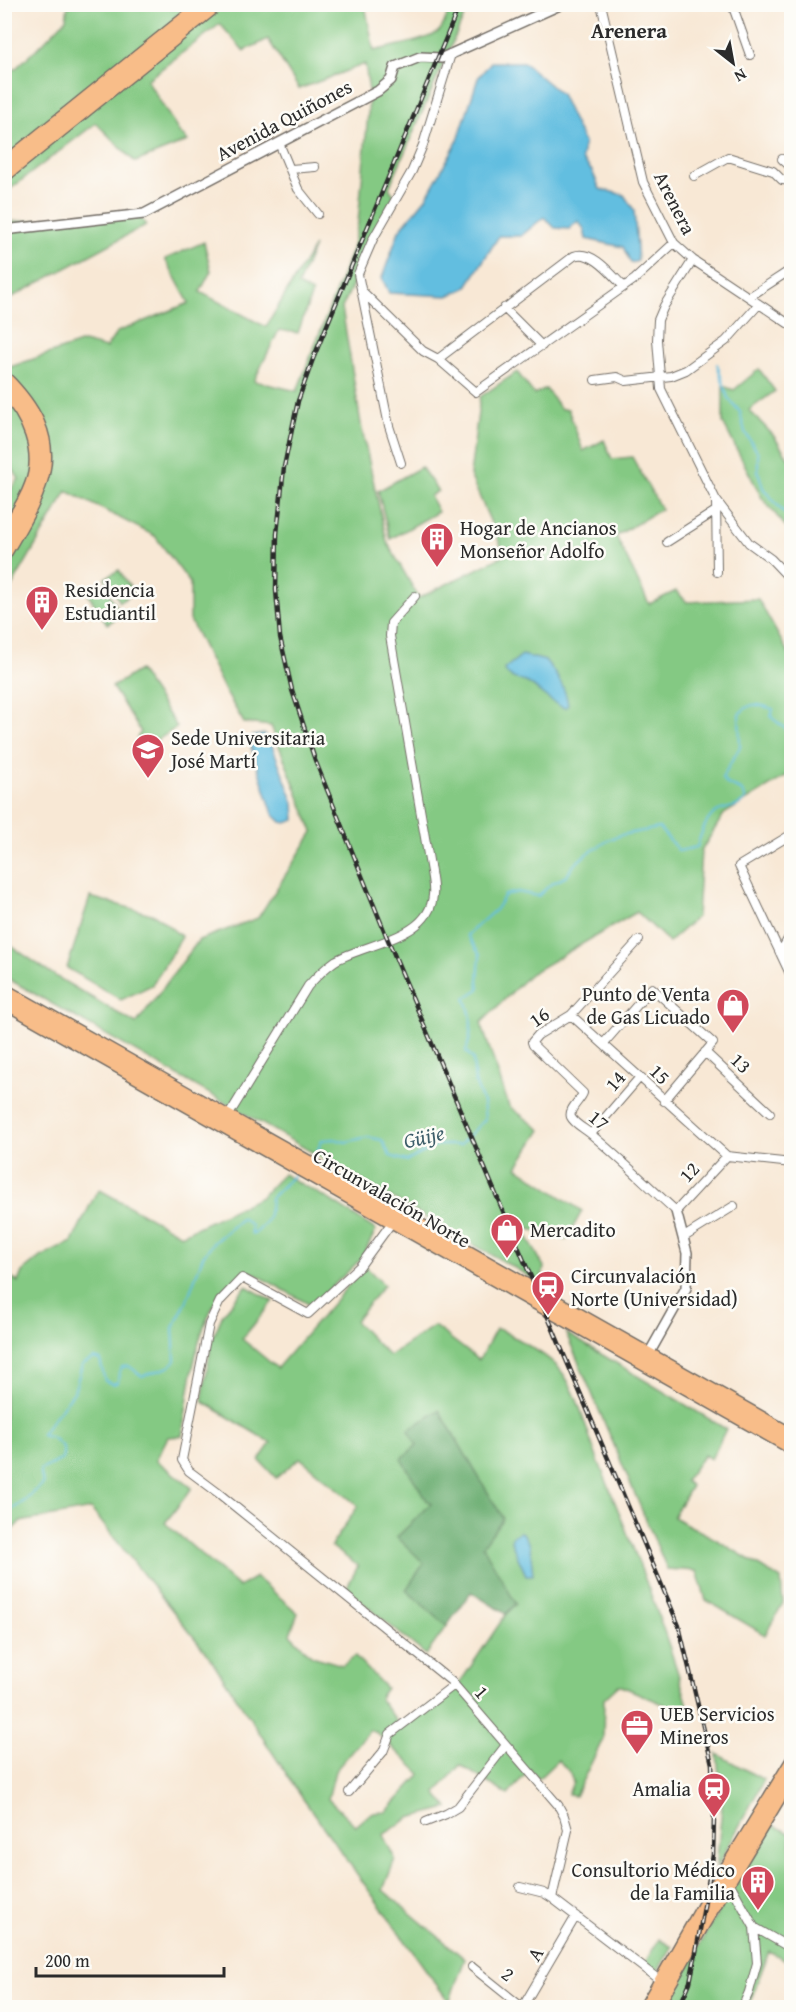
<svg xmlns="http://www.w3.org/2000/svg" width="796" height="2012" font-family="'Gentium Book Plus',serif">
<style>
.green{fill:#84c983;stroke:#587a57;stroke-width:1.5;fill-rule:evenodd}
.forest{fill:#6bad71;stroke:#4b6c4e;stroke-width:1.5}
.water{fill:#62bee0;stroke:#467486;stroke-width:1.5}
.lines{fill:none;stroke-linecap:round;stroke-linejoin:round}
.stream{stroke:#62bee0;stroke-width:2}
.minor-casing{stroke:#736d66;stroke-width:10}
.tertiary-casing{stroke:#736d66;stroke-width:12}
.primary-casing{stroke:#736d66;stroke-width:15}
.trunk-casing{stroke:#736d66;stroke-width:15}
.minor{stroke:#fff;stroke-width:8}
.tertiary{stroke:#fff;stroke-width:9}
.primary{stroke:#f8bd89;stroke-width:12}
.trunk{stroke:#f8bd89;stroke-width:12}
.rail-casing{stroke:#2b2b2b;stroke-width:4.5}
.rail{stroke:#fdfcf7;stroke-width:2;stroke-dasharray:7;stroke-linecap:butt}
.labels{text-anchor:middle;stroke-width:5;stroke-linejoin:round;paint-order:stroke}
.street-label{font-size:20px;fill:#2b2b2b;stroke:#fdfcf7}
.poi-label{font-size:20px;fill:#2b2b2b;stroke:#fdfcf7;text-anchor:start}
.neighbourhood-label{font-size:21px;font-weight:bold;fill:#2b2b2b;stroke:#fdfcf7}
.water-label{font-size:21px;font-style:italic;fill:#3e5e6a;stroke:#fdfcf7}
</style>
<rect width="100%" height="100%" fill="#fdfcf7"/>
<filter id="ink" filterUnits="userSpaceOnUse"><feTurbulence type="fractalNoise" baseFrequency=".0167" numOctaves="2"/><feDisplacementMap in="SourceGraphic" scale="12" xChannelSelector="R" yChannelSelector="G"/><feConvolveMatrix kernelMatrix="1 2 1 2 8 2 1 2 1" color-interpolation-filters="sRGB"/></filter>
<filter id="wash" filterUnits="userSpaceOnUse"><feTurbulence type="fractalNoise" baseFrequency=".008" numOctaves="4" result="noise"/><feDisplacementMap in="SourceGraphic" scale="24" xChannelSelector="R" yChannelSelector="G"/><feGaussianBlur stdDeviation="1.35" result="paint"/><feColorMatrix in="noise" values="0 0 0 0 0 0 0 0 0 0 0 0 0 0 0 0 0 1.4 0 .05"/><feComposite in="paint" operator="in"/></filter>
<g filter="url(#wash)">
<rect width="100%" height="100%" fill="#f8e8d5"/>
<path class="green" d="M68 5H365L374 51C388 47 431 40 439 31 445 25 448 12 451 5H469L389 188 394 195 342 308 362 430 387 542 419 598 505 555 470 475 480 397 517 372 534 394 546 389 561 409H568L583 451 604 440 612 459 632 457 661 509 616 536 649 604 676 591 687 602 758 599 791 658V773L724 814 701 851 697 917 669 942 637 912 530 974 481 1023 509 1106 541 1130 517 1167 582 1211 566 1240 522 1227 544 1267 541 1283 5 977V942L57 977 136 1024 199 940 258 918 313 832 271 726 244 723 225 691 190 620V583L155 536 67 491 5 598V496L19 479 5 457V359L10 367 83 342 106 348 117 332 189 303 165 259 204 242 211 271 200 292 266 327 314 246 298 285 312 293 298 333 279 330 254 381 297 391 352 250 358 223 368 114 369 91 365 64 299 89 268 39 244 51 220 24 147 80 179 132 188 141 135 162 96 123 5 193V70L15 69 44 42 66 19Z
M139 215 146 225 5 301V222Z
M759 369 775 391 749 410 773 435 790 460 791 459V533L762 498 723 423V386L734 390Z
M421 467 438 491 430 496 438 512 390 539 378 491Z
M119 570 134 593 120 602 105 578Z
M103 584 122 615 107 624 88 594Z
M139 670 177 727 144 749 137 737 141 732 112 687Z
M90 897 155 915 182 937 152 985 121 1000 67 968Z
M283 1174 330 1200 376 1230 362 1258 312 1306 252 1272C244 1276 233 1280 227 1286 194 1323 190 1389 182 1436L168 1437 156 1460 192 1488 165 1523 239 1587 256 1577 298 1613 290 1634 312 1656 342 1665 355 1656 386 1688 379 1698 401 1728 457 1687 506 1614 516 1604 408 1430 417 1445 431 1503 425 1563 406 1590 447 1626 426 1655 346 1589 358 1566 331 1546 358 1506 300 1458 276 1478 259 1460 271 1443 202 1401 212 1340 223 1314 246 1286 273 1301 242 1339 277 1368 365 1266 384 1285 355 1321 389 1356 434 1326 479 1360 496 1329 502 1330C522 1343 551 1355 564 1375 581 1400 586 1432 598 1460 632 1544 666 1628 691 1716L619 1685 604 1699 603 1739 575 1796 568 1795 573 1782 569 1771 558 1760 538 1779 530 1769 508 1795 460 1765 436 1793 448 1808 409 1818 383 1835 395 1859 383 1890 465 1959 449 2002 301 1796 209 1656 91 1509 20 1522 5 1537 4 1272 18 1282 22 1272 39 1258 72 1242 95 1195 100 1190 181 1235 261 1197ZM370 1730 377 1733 421 1774 386 1812 371 1813 356 1826 328 1799 335 1771Z
M566 1333 726 1429 711 1459 704 1455 685 1481 691 1486 673 1517 717 1540 781 1579 783 1603 765 1635 706 1600 697 1571 667 1569Z
M717 1754 764 1780 716 1869 722 1807Z
M766 1821 791 1834V1963L769 1951 748 2007 664 2008 732 1887Z
M659 1939 672 1947 656 1974 644 1964Z"/>
<path class="forest" d="M439 1410 503 1518 483 1546 516 1604 506 1614 471 1592 447 1626 406 1590 424 1563 397 1537 431 1504 426 1499 401 1459 417 1445 408 1430Z"/>
<path class="water" d="M491 62H523L561 94 584 143 582 159 592 171 600 189 624 195 634 210 638 261 631 263 623 247 586 239 584 229 578 221 569 229 555 228 544 217 521 236H499L466 288 448 296 389 293 382 278 399 231 426 198 458 140 478 78Z
M522 655 546 661C556 674 566 688 568 705L565 708C551 704 541 691 528 683 519 679 508 679 504 669Z
M264 734 270 740 294 803 295 820 286 823 281 822 273 814 251 747 250 739 253 736Z
M519 1532 523 1533 530 1546 533 1575H526L511 1542 512 1537Z"/>
<g class="lines">
<path class="stream" d="M717 364 728 398 740 412 745 432 758 453V471L763 488 784 513 792 516
M311 1159 316 1154 322 1140 334 1139 346 1142 367 1137 382 1140 390 1156 407 1161 437 1145H460L485 1119 483 1102 475 1082 473 1059 466 1051C472 1034 473 1015 465 998L479 989 478 981 480 955 467 935 496 909 505 895 518 892 538 896 551 884 567 876 572 867 585 855 609 840 621 835 659 828 679 851 697 847C700 836 705 820 715 813 726 805 734 811 746 799L741 790 727 784 722 778 740 747 739 714C752 701 757 704 773 709L771 717 792 734
M4 1515 26 1500 43 1483 40 1470 63 1459V1447L53 1438 41 1435 74 1392 82 1365 93 1358 100 1360 105 1381 113 1384 118 1382 119 1372 122 1367 129 1366 142 1376 169 1367 175 1361 173 1328 186 1303 203 1256 213 1243 242 1218 251 1225V1233L254 1234C268 1223 270 1216 271 1198L296 1173"/>
</g>
</g>
<g filter="url(#ink)">
<g class="lines">
<defs>
<path id="minor" d="M601 4 643 182 674 243 693 260 792 326
M732 4 750 55
M279 143 298 189 318 214
M782 159 792 168
M291 169 315 167
M694 176 728 157 773 171 782 180 792 181
M693 260 664 306 658 320 657 340 661 389 716 500 749 543 771 559 792 581
M361 290 423 351 438 359 476 392 635 279 674 243
M749 297 792 269
M504 308 542 346
M438 359 574 256C592 249 612 275 624 287
M595 380 617 377 626 381 671 376 686 370 726 341 759 304
M401 463 389 426 358 274 373 239 412 171 423 145 451 54
M716 500 717 572
M667 542 714 512
M792 834 739 866 792 978
M639 940 571 1015 538 1035 532 1042 533 1045 583 1093C581 1100 568 1109 571 1117 574 1124 587 1130 592 1135 621 1159 648 1186 676 1211L727 1156
M780 953 792 932
M571 1015 727 1156
M604 1043 652 988 713 1043 664 1101
M705 1052 770 1113
M227 1118 308 986C316 977 325 968 335 961 365 943 430 939 433 895 434 888 432 879 431 872L390 636 391 623 415 596
M591 1134 640 1077
M727 1156 792 1163
M395 1218 360 1266 308 1314 242 1278 220 1301 209 1324 182 1460 189 1471 217 1492 452 1682 558 1805 564 1816 568 1830 552 1898
M684 1237 734 1206
M349 1792 383 1752 390 1734 454 1685
M426 1822 446 1814 458 1807 506 1745
M728 1880 754 1927 792 1949
M520 1887 544 1893 552 1898 662 1982
M472 1967 523 2008
M522 2008 576 1916
M742 2008 749 1992 757 1963 754 1927"/>
<path id="tertiary" d="M4 230 144 214 378 91 391 80 395 67 420 57 442 58 562 4
M646 1359 686 1288 687 1253 676 1211"/>
<path id="primary" d="M4 164 203 4
M4 176 218 4
M4 377C71 443 45 486 4 555
M4 391C28 415 44 452 31 485 25 502 14 518 4 534"/>
<path id="trunk" d="M4 990 792 1435
M4 1002 792 1448
M645 2008 705 1903 792 1761
M656 2008 701 1928 789 1781"/>
</defs>
<use href="#minor" class="minor-casing"/>
<use href="#tertiary" class="tertiary-casing"/>
<use href="#primary" class="primary-casing"/>
<use href="#trunk" class="trunk-casing"/>
<use href="#minor" class="minor"/>
<use href="#tertiary" class="tertiary"/>
<use href="#primary" class="primary"/>
<use href="#trunk" class="trunk"/>
<defs>
<path id="rail" d="M460 4 313 359 298 401 284 467 277 534 276 590 280 637 292 690 315 760 388 940 679 1626 712 1764 714 1818 713 1855 695 1958 690 1982 679 2008"/>
</defs>
<use href="#rail" class="rail-casing"/>
<use href="#rail" class="rail"/>
</g>
</g>
<defs>
<symbol id="building-pin" viewBox="-11 -11 22 30"><path d="M0 17L-7.5 6A9.5 9.5 0 1 1 7.5 6Z" fill="#d1495b" stroke="#fdfcf7"/><path d="M-4-6H4V6H1V3H-1V6H-4ZM-2.5-4.3h1.7v1.8h-1.7ZM.8-4.3h1.7v1.8H.8ZM-2.5-1h1.7V.8h-1.7ZM.8-1h1.7V.8H.8Z" fill="#fff"/></symbol>
<symbol id="university-pin" viewBox="-11 -11 22 30"><path d="M0 17L-7.5 6A9.5 9.5 0 1 1 7.5 6Z" fill="#d1495b" stroke="#fdfcf7"/><path d="M0-5L7-2L0 1L-7-2ZM-4 1L0 2.5L4 1V4Q0 6-4 4Z" fill="#fff"/></symbol>
<symbol id="shop-pin" viewBox="-11 -11 22 30"><path d="M0 17L-7.5 6A9.5 9.5 0 1 1 7.5 6Z" fill="#d1495b" stroke="#fdfcf7"/><path d="M-5-2.5h2.3a2.7 3.5 0 0 1 5.4 0H5L5.5 6h-11ZM-1.5-2.5h3a1.5 2.3 0 0 0-3 0Z" fill="#fff"/></symbol>
<symbol id="station-pin" viewBox="-11 -11 22 30"><path d="M0 17L-7.5 6A9.5 9.5 0 1 1 7.5 6Z" fill="#d1495b" stroke="#fdfcf7"/><path d="M-3-6H3Q5-6 5-4V2Q5 4 3 4L4.5 6H3L1.5 4h-3L-3 6H-4.5L-3 4Q-5 4-5 2V-4Q-5-6-3-6ZM-3.5-4v3h7v-3ZM-3.5 1v1.5H-2V1ZM2 1v1.5H3.5V1Z" fill="#fff"/></symbol>
<symbol id="office-pin" viewBox="-11 -11 22 30"><path d="M0 17L-7.5 6A9.5 9.5 0 1 1 7.5 6Z" fill="#d1495b" stroke="#fdfcf7"/><path d="M-6-3h4V-5.5h4V-3h4V5H-6ZM-1-4.5V-3h2v-1.5ZM-6 0V1H6V0Z" fill="#fff"/></symbol>
</defs>
<g fill-rule="evenodd">
<use href="#building-pin" x="418" y="520" width="38" height="52"/>
<use href="#building-pin" x="23" y="583" width="38" height="52"/>
<use href="#university-pin" x="129" y="731" width="38" height="52"/>
<use href="#shop-pin" x="714" y="986" width="38" height="52"/>
<use href="#shop-pin" x="488" y="1211" width="38" height="52"/>
<use href="#station-pin" x="529" y="1268" width="38" height="52"/>
<use href="#office-pin" x="618" y="1707" width="38" height="52"/>
<use href="#station-pin" x="695" y="1770" width="38" height="52"/>
<use href="#building-pin" x="739" y="1863" width="38" height="52"/>
</g>
<g class="labels">
<g class="street-label">
<text transform="translate(284 120) rotate(-28)" y="7">Avenida Quiñones</text>
<text transform="translate(675 203) rotate(63)" y="7">Arenera</text>
<text transform="translate(539 1017) rotate(-35)" y="7">16</text>
<text transform="translate(741 1063) rotate(44)" y="7">13</text>
<text transform="translate(660 1074) rotate(45)" y="7">15</text>
<text transform="translate(615 1081) rotate(-49)" y="7">14</text>
<text transform="translate(599 1120) rotate(40)" y="7">17</text>
<text transform="translate(689 1172) rotate(-48)" y="7">12</text>
<text transform="translate(392 1198) rotate(30)" y="7">Circunvalación Norte</text>
<text transform="translate(482 1692) rotate(49)" y="7">1</text>
<text transform="translate(535 1954) rotate(-59)" y="7">A</text>
<text transform="translate(508 1974) rotate(38)" y="7">2</text>
</g>
<g class="poi-label">
<text x="460" y="535">Hogar de Ancianos<tspan x="460" dy="23">Monseñor Adolfo</tspan></text>
<text x="65" y="597">Residencia<tspan x="65" dy="23">Estudiantil</tspan></text>
<text x="171" y="745">Sede Universitaria<tspan x="171" dy="23">José Martí</tspan></text>
<text x="710" y="1001" text-anchor="end">Punto de Venta<tspan x="710" dy="23">de Gas Licuado</tspan></text>
<text x="530" y="1237">Mercadito</text>
<text x="571" y="1283">Circunvalación<tspan x="571" dy="23">Norte (Universidad)</tspan></text>
<text x="660" y="1721">UEB Servicios<tspan x="660" dy="23">Mineros</tspan></text>
<text x="691" y="1796" text-anchor="end">Amalia</text>
<text x="735" y="1877" text-anchor="end">Consultorio Médico<tspan x="735" dy="23">de la Familia</tspan></text>
</g>
<g class="neighbourhood-label">
<text x="629" y="38">Arenera</text>
</g>
<g class="water-label">
<text transform="translate(424 1137) rotate(-13)" y="7">Güije</text>
</g>
</g>
<rect width="796" height="2012" fill="none" stroke="#fdfcf7" stroke-width="24"/>
<g transform="translate(733 63) rotate(149)" stroke="#fdfcf7" stroke-width="4.5" paint-order="stroke">
<path d="M0-4.5L10 22L0 15L-10 22Z" fill="#2b2b2b"/>
<text y="-9" font-size="16" font-weight="bold" text-anchor="middle" fill="#2b2b2b">N</text>
</g>
<path d="M36 1967v9h188v-9" fill="none" stroke="#2b2b2b" stroke-width="3"/>
<text x="45" y="1967" font-size="18" fill="#2b2b2b" stroke="#fdfcf7" stroke-width="4.5" paint-order="stroke">200 m</text>
</svg>
